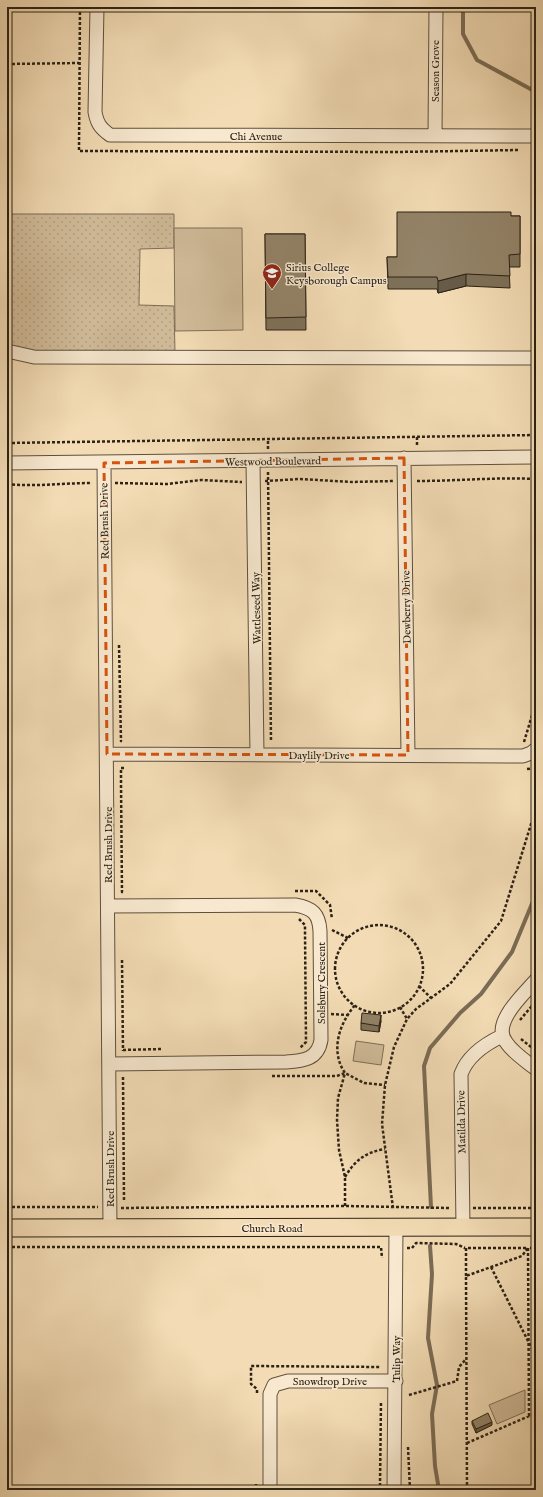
<svg xmlns="http://www.w3.org/2000/svg" width="543" height="1497" font-family="'IM FELL English',serif">
<style>
.grass{fill:url(#grass-dots);stroke:#7e6f58}
.green{fill:#d1bc9a;stroke:#7e6f58}
.lines{fill:none;stroke-linecap:round;stroke-linejoin:round}
.stream{stroke:#7b6c55;stroke-width:4}
.minor-casing{stroke:#5e503d;stroke-width:15}
.major-casing{stroke:#2c2215;stroke-width:19}
.path{stroke:#2c2215;stroke-width:2.5;stroke-dasharray:3 2;stroke-linecap:butt}
.minor{stroke:#f7e8cf;stroke-width:13}
.major{stroke:#f3dcb5;stroke-width:17}
.wall{fill:#7e7159;stroke:#2c2215}
.shaded-wall{fill:#675c49;stroke:#2c2215}
.building{fill:#938368;stroke:#2c2215}
.marked{fill:none;stroke:#d5540d;stroke-width:3;stroke-dasharray:8 5;stroke-linejoin:round}
.labels{text-anchor:middle;stroke-width:3;stroke-linejoin:round;paint-order:stroke}
.street-label{font-size:11px;fill:#2c2215;stroke:#f7e8cf}
.poi-label{font-size:11px;fill:#2c2215;stroke:#f7e8cf;text-anchor:start}
</style>
<defs>
<pattern id="grass-dots" width="8" height="8" patternUnits="userSpaceOnUse"><rect width="8" height="8" fill="#d1bc9a"/><path d="M2 2h.1M6 6h.1" fill="none" stroke="#b4a184" stroke-width="1.8" stroke-linecap="round"/></pattern>
</defs>
<rect width="100%" height="100%" fill="#f3dcb5"/>
<filter id="stains"><feTurbulence type="fractalNoise" baseFrequency=".005" numOctaves="4"/><feColorMatrix values="0 0 0 0 .2 0 0 0 0 .09 0 0 0 0 .02 0 0 0 .5 -.17"/></filter>
<radialGradient id="worn" r=".72"><stop offset=".6" stop-color="#630" stop-opacity="0"/><stop offset="1" stop-color="#630" stop-opacity=".3"/></radialGradient>
<path class="grass" d="M7 214H174V248L140 249 139 305 174 306 175 353 32 351 7 344Z"/>
<path class="green" d="M174 228H242L243 330 175 331Z
M356 1041 384 1045 381 1065 353 1061Z
M525 1390V1412L497 1424 489 1405Z"/>
<g class="lines">
<path class="stream" d="M463 7V34L477 60 536 92
M431 1207 424 1066 430 1048 460 1013 481 994 512 952 536 894
M430 1246 432 1274 428 1338 437 1385 432 1414 435 1466 439 1490"/>
<defs>
<path id="minor" d="M97 7 95 112C97 123 100 128 110 135L536 136
M435 136 436 7
M7 351 34 357 536 358
M404 458 408 755
M253 461 257 755
M7 463 536 457
M104 463 110 1228
M107 754 523 756 531 753 536 749
M108 906 295 905C313 908 319 914 320 931L321 1040C318 1059 304 1061 286 1062L110 1064
M536 980C524 994 491 1023 506 1042 513 1053 526 1061 536 1069
M463 1227 461 1074C468 1055 485 1044 502 1036
M270 1490V1394L274 1385 288 1381H396
M394 1490 396 1227"/>
<path id="major" d="M7 1228 536 1227"/>
</defs>
<use href="#minor" class="minor-casing"/>
<use href="#major" class="major-casing"/>
<path class="path" d="M80 7 79 151 397 152 519 150
M7 64 79 63
M417 437V447
M7 443 536 435
M268 449V439
M268 472 271 742
M265 481 300 479 352 482 394 481
M417 481C457 481 496 477 536 479
M115 483 167 484 201 480 242 482
M7 484C36 487 63 483 92 483
M119 645 121 741H122
M524 742 536 702
M124 768H121V783L122 892H124
M527 769 536 768
M295 891H316L330 905 332 919
M299 919 305 925V931L306 1042 300 1048
M335 969a44 44 0 1 1 88 0a44 44 0 1 1-88 0Z
M332 930 348 938
M122 960 123 1051
M419 986 431 998
M400 1007 407 1019
M331 1014 347 1015
M520 1020 536 1001
M521 1039 536 1051
M123 1050 162 1049
M272 1076H337L345 1073 364 1083 385 1085
M123 1077 124 1200
M345 1177C355 1160 366 1152 385 1149
M345 1206V1177L339 1150 337 1120 338 1098 345 1073C330 1051 339 1024 355 1005
M7 1207H98
M121 1208 345 1206 450 1208
M393 1208 382 1124 385 1085 394 1047 407 1019 416 1009 450 984 501 921 536 808
M473 1208H536
M7 1247H381L382 1258
M407 1248H412L416 1243 456 1244 465 1248
M491 1267 536 1357
M466 1276V1248H527
M257 1393V1389L251 1384V1366L381 1367
M409 1395 457 1381 459 1367 466 1359
M529 1416 528 1248H536
M467 1443 536 1413
M408 1447 410 1490
M380 1486 381 1401
M256 1490V1484
M467 1490 466 1276 522 1256 528 1248"/>
<use href="#minor" class="minor"/>
<use href="#major" class="major"/>
</g>
<path class="wall" d="M511 216H520V267H509L510 288 466 286 438 293 437 289H388L387 257H397Z
M265 234H305L306 330H266Z
M381 1021 379 1032 361 1030V1023Z
M472 1421 492 1425 476 1433 472 1424Z"/>
<path class="shaded-wall" d="M466 274V286L438 293V281Z
M381 1015V1021L379 1032V1026Z
M492 1422V1425L476 1433V1429Z"/>
<path class="building" d="M397 212H511V216H520V254L509 255 510 276 466 274 438 281 437 277H388L387 257H397Z
M265 234H305L306 317 266 318Z
M362 1013 381 1015 379 1026 361 1023Z
M488 1413 492 1422 476 1429 472 1421Z"/>
<path class="marked" d="M404 458 408 755 107 754 104 463Z"/>
<defs>
<symbol id="school-pin" viewBox="-11 -11 22 30"><path d="M0 17L-7.5 6A9.5 9.5 0 1 1 7.5 6Z" fill="#8f2418" stroke="#f7e8cf"/><path d="M0-5L7-2L0 1L-7-2ZM-4 1L0 2.5L4 1V4Q0 6-4 4Z" fill="#fff"/></symbol>
</defs>
<g fill-rule="evenodd">
<use href="#school-pin" x="261" y="262" width="22" height="30"/>
</g>
<g class="labels">
<g class="street-label">
<text transform="translate(435 71) rotate(-90)" y="4">Season Grove</text>
<text x="256" y="140">Chi Avenue</text>
<text transform="translate(273 461) rotate(-1)" y="4">Westwood Boulevard</text>
<text transform="translate(104 521) rotate(-91)" y="4">Red Brush Drive</text>
<text transform="translate(406 607) rotate(-91)" y="4">Dewberry Drive</text>
<text transform="translate(256 608) rotate(-91)" y="4">Wattleseed Way</text>
<text x="319" y="759">Daylily Drive</text>
<text transform="translate(108 845) rotate(-90)" y="4">Red Brush Drive</text>
<text transform="translate(321 983) rotate(-90)" y="4">Solsbury Crescent</text>
<text transform="translate(461 1122) rotate(-91)" y="4">Matilda Drive</text>
<text transform="translate(110 1169) rotate(-90)" y="4">Red Brush Drive</text>
<text x="272" y="1232">Church Road</text>
<text transform="translate(396 1359) rotate(-90)" y="4">Tulip Way</text>
<text x="330" y="1385">Snowdrop Drive</text>
</g>
<g class="poi-label">
<text x="286" y="271">Sirius College<tspan x="286" dy="13">Keysborough Campus</tspan></text>
</g>
</g>
<rect width="543" height="1497" fill="none" stroke="#f3dcb5" stroke-width="24"/>
<rect x="8" y="8" width="527" height="1481" fill="none" stroke="#2c2215" stroke-width="2"/>
<rect x="12" y="12" width="519" height="1473" fill="none" stroke="#2c2215"/>
<rect width="100%" height="100%" filter="url(#stains)"/>
<rect width="100%" height="100%" fill="url(#worn)"/>
</svg>
